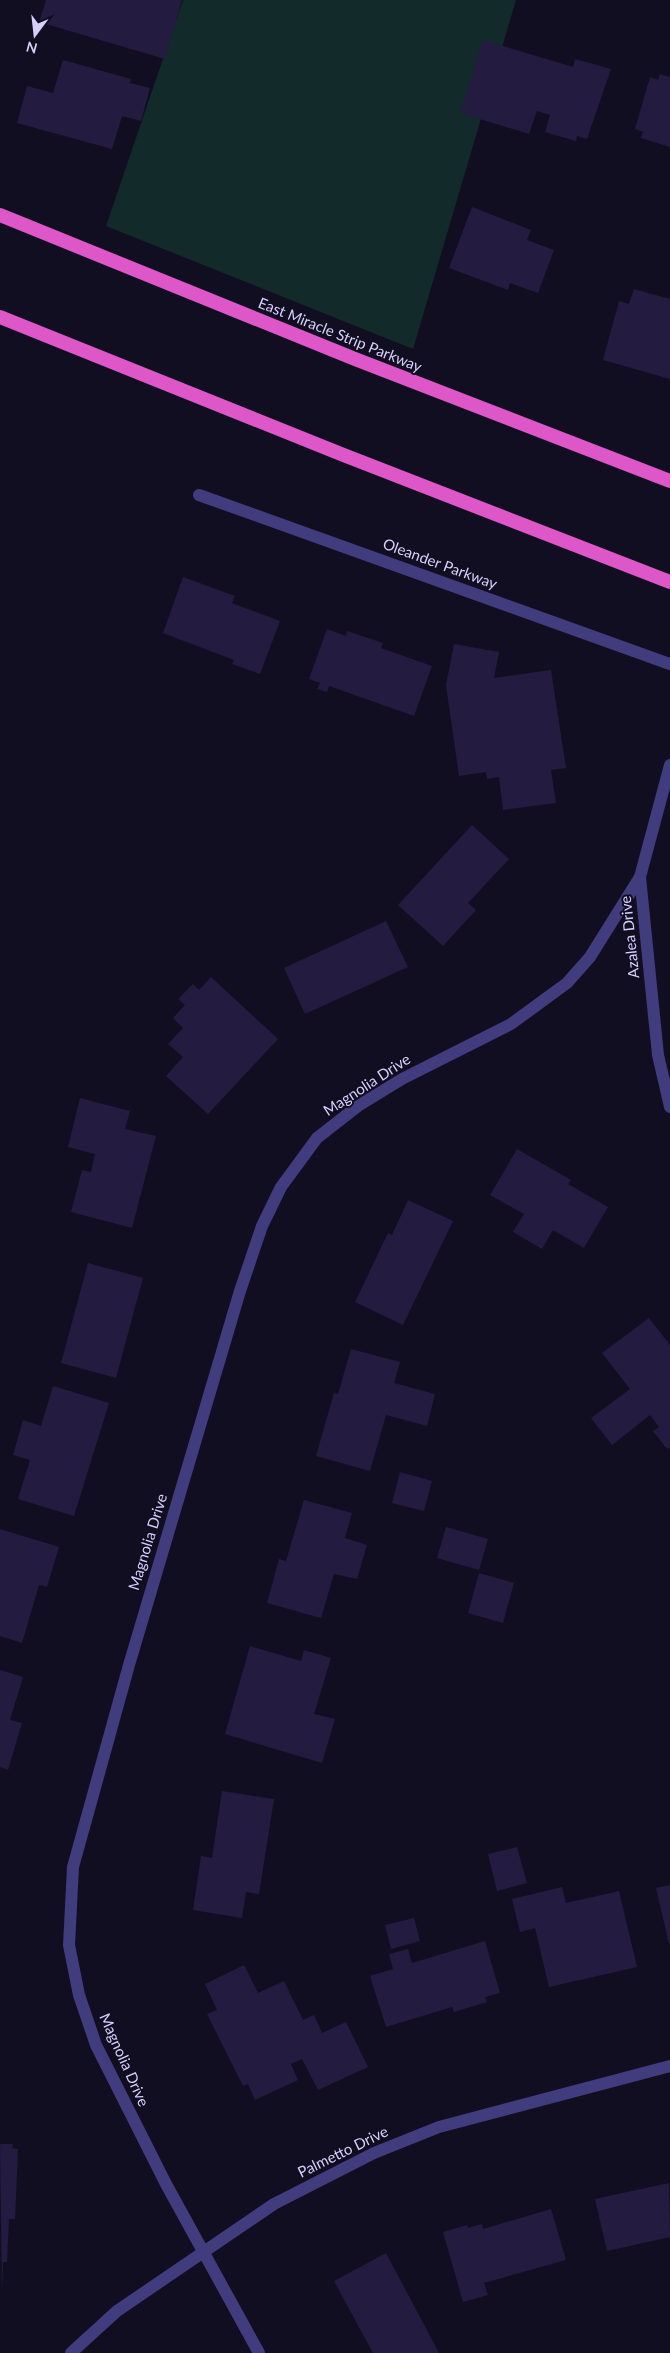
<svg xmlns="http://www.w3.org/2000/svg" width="670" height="2353" font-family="Lato,sans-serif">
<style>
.green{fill:#122a2a}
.building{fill:#241b41}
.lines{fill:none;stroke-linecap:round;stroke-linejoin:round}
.minor{stroke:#413c7d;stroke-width:12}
.trunk{stroke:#dd57c8;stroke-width:14}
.labels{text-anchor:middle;stroke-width:4;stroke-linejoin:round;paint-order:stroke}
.street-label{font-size:15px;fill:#d7d0fd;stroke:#120e21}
</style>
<rect width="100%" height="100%" fill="#120e21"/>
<path class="green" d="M183 0H516L413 349 106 226Z"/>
<path class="building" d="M46 0H182L165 59 39 22Z
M483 40 573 67 575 59 611 69 587 139 577 136 576 141 545 132 550 115 537 111 529 134 460 113Z
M63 60 131 79 130 83 150 88 141 121 122 116 112 149 17 123 27 86 53 93Z
M660 74 670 77V147L641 138 643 132 635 129 650 77 658 80Z
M472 207 531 230 527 240 554 250 538 293 510 283 508 290 449 268Z
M634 289 670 299V379L603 360 619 301 629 304Z
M183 577 235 596 232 603 280 621 260 674 232 664 234 660 163 633Z
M327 629 346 636 347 631 383 643 381 648 432 666 414 716 329 686 327 692 317 689 320 683 309 679Z
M454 644 499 652 494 678 551 670 566 768 551 770 556 803 503 810 499 777 487 779 486 772 459 776 446 685Z
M472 825 509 859 468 903 476 910 443 946 398 905Z
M386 921 408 967 305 1014 284 968Z
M211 977 278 1039 208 1114 166 1076 183 1057 168 1044 183 1028 173 1018 185 1005 178 999 193 984 199 990Z
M80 1098 130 1111 125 1129 156 1136 132 1228 71 1212 82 1170 91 1172 95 1154 68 1147Z
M517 1149 571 1180 568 1184 608 1207 584 1248 553 1230 542 1249 513 1232 524 1214 490 1195Z
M408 1200 453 1221 403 1325 355 1302 388 1233 392 1235Z
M88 1263 143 1278 116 1378 61 1363Z
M649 1318 670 1345V1447L667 1449 653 1431 659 1427 650 1415 612 1445 591 1418 630 1389 602 1353Z
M351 1349 400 1362 394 1383 435 1394 427 1426 386 1415 370 1471 316 1456 334 1393 338 1394Z
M53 1386 109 1403 74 1516 18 1499 30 1460 13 1455 23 1420 41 1426Z
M400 1472 432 1481 424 1511 392 1503Z
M304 1500 352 1513 345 1538 367 1545 357 1579 334 1574 321 1618 267 1603 279 1559 286 1561Z
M446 1527 488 1539 479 1570 437 1558Z
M0 1529 59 1547 47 1587 39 1585 22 1643 0 1636Z
M479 1573 514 1583 503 1623 468 1613Z
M250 1646 301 1661 304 1650 331 1658 314 1714 335 1719 322 1763 225 1734Z
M0 1670 23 1677 10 1720 22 1723 8 1770 0 1767Z
M222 1791 274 1799 259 1894 246 1892 242 1918 193 1910 201 1856 212 1858Z
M517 1847 527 1883 497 1891 488 1854Z
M670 1885V1943L669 1944 656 1888Z
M562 1887 566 1903 619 1891 637 1967 549 1987 535 1928 520 1932 512 1899Z
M414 1918 420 1941 391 1949 385 1925Z
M485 1941 500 1993 485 1997 487 2002 454 2012 452 2007 386 2027 370 1976 393 1969 389 1954 408 1949 412 1963Z
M244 1965 258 1993 284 1981 303 2020 314 2015 322 2033 346 2022 368 2067 318 2090 302 2059 291 2064 298 2080 255 2100 248 2084 243 2086 207 2014 217 2010 205 1984Z
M0 2144H13L12 2148 18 2149 15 2219H9L7 2262H3L2 2292Z
M669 2183 670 2237 607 2251 595 2199Z
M551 2209 566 2260 484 2283 488 2295 463 2302 443 2232 467 2225 468 2228 482 2224 483 2229Z
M386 2253 439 2353H373L334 2281Z"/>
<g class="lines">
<path class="minor" d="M199 495 670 664
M670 765 640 877 658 1055 670 1107
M71 2353 117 2311 274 2204 374 2153 439 2127 670 2066
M259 2353 166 2184 96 2045 79 1995 69 1945 73 1867 129 1665 240 1291 262 1226 281 1187 317 1138 358 1106 402 1079 511 1024 567 983 590 957 640 877"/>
<path class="trunk" d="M0 215 355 359 670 481
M0 317 341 454 670 582"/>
</g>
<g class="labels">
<g class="street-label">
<text transform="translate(340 335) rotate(22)" y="5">East Miracle Strip Parkway</text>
<text transform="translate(440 564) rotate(20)" y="5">Oleander Parkway</text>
<text transform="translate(630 937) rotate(-96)" y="5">Azalea Drive</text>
<text transform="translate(367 1085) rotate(-33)" y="5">Magnolia Drive</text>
<text transform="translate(148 1542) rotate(-73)" y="5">Magnolia Drive</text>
<text transform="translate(124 2060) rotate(66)" y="5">Magnolia Drive</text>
<text transform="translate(343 2152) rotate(-26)" y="5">Palmetto Drive</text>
</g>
</g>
<g transform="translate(35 35) rotate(195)" stroke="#120e21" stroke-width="4" paint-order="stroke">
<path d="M0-4L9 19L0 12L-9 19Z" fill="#d7d0fd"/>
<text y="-8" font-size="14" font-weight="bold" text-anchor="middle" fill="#d7d0fd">N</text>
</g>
</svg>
